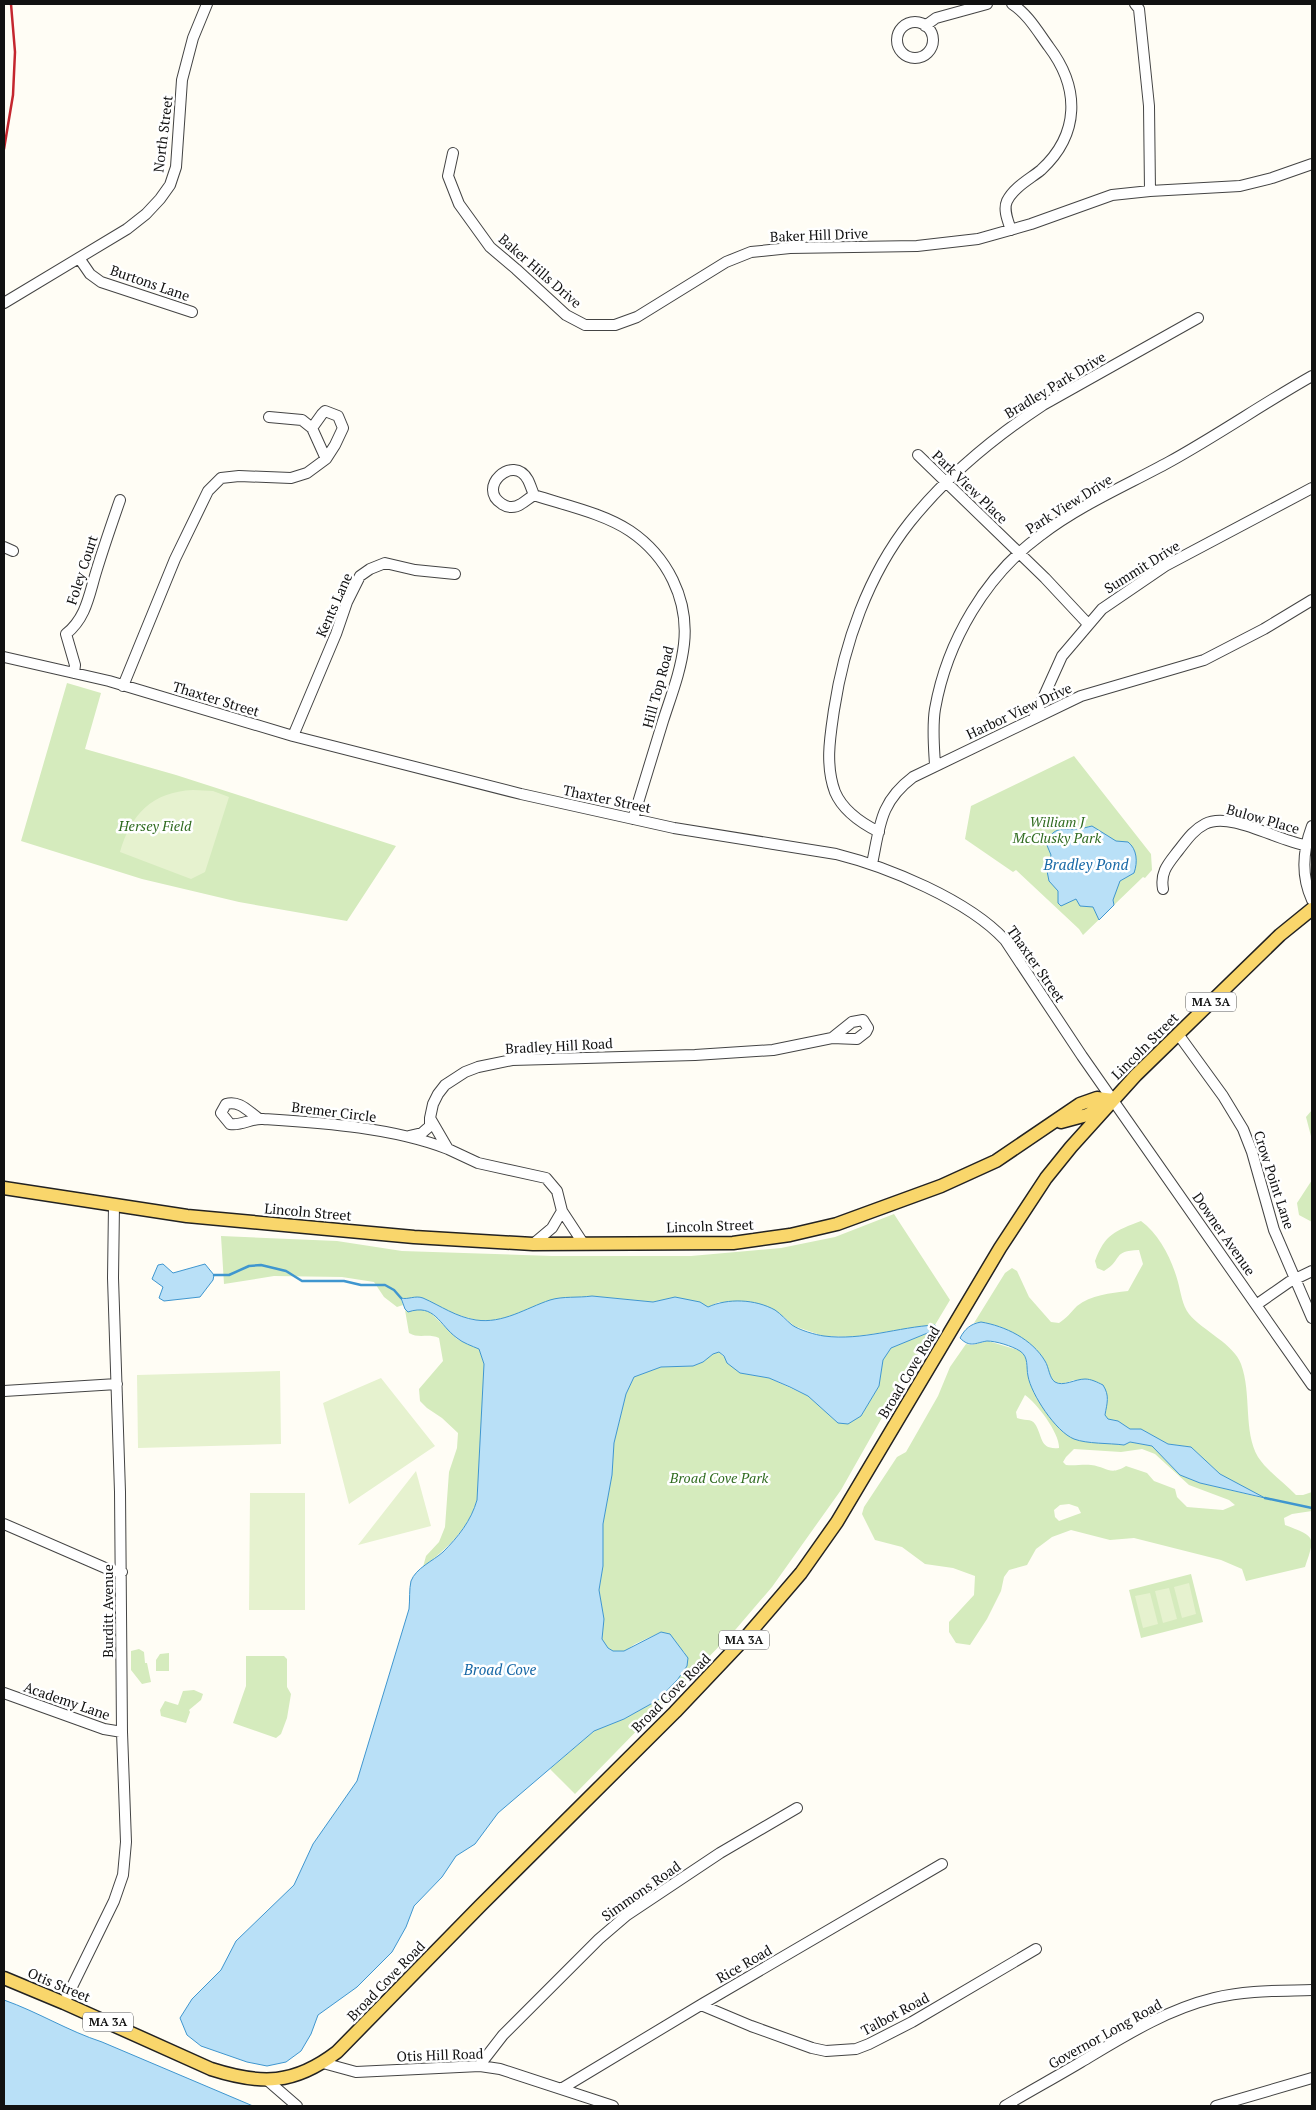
<svg xmlns="http://www.w3.org/2000/svg" width="1316" height="2110" font-family="'PT Serif',serif">
<style>
.green{fill:#d5ebbd;fill-rule:evenodd}
.pitch{fill:#e6f2cf}
.water{fill:#b9e0f7;stroke:#3f96cf}
.lines{fill:none;stroke-linecap:round;stroke-linejoin:round}
.stream{stroke:#3f96cf;stroke-width:2.5}
.minor-casing{stroke:#444;stroke-width:12}
.major-casing{stroke:#222;stroke-width:15}
.minor{stroke:#fff;stroke-width:10}
.major{stroke:#f9d66b;stroke-width:12}
.rail{stroke:#c4262e;stroke-width:2.5}
.labels{text-anchor:middle;stroke-width:5;stroke-linejoin:round;paint-order:stroke}
.shield{fill:#fff;stroke:#585858;stroke-width:1}
.shield-label{font-size:12px;font-weight:bold;fill:#111}
.street-label{font-size:14px;fill:#111;stroke:#fff}
.park-label{font-size:14px;font-style:italic;fill:#2f6b1f;stroke:#fff}
.water-label{font-size:15px;font-style:italic;fill:#1768a6;stroke:#fff}
</style>
<rect width="100%" height="100%" fill="#fffdf5"/>
<path class="green" d="M67 683 101 693 85 749 176 775 396 846 347 921 239 902 142 879 21 841Z
M1074 756 1151 854 1152 870 1145 878 1143 877 1083 935 1079 929 1016 870 1013 872 965 839 971 806Z
M1312 1110V1140L1306 1117Z
M1312 1180V1222L1299 1215 1297 1203Z
M894 1214 950 1300 935 1325 851 1337 823 1336 794 1326 784 1317 719 1302 708 1307 675 1297 653 1302 592 1296 575 1299 560 1298 512 1316 495 1320H477L457 1315 420 1297 406 1300 401 1299 403 1305 397 1307 384 1297 374 1282 342 1277 274 1276 224 1284 221 1236 337 1241 402 1251 552 1256H691L781 1248 835 1237Z
M1141 1221C1160 1235 1172 1260 1178 1282 1181 1293 1182 1305 1189 1314 1203 1331 1234 1344 1241 1364 1252 1394 1243 1431 1258 1457 1267 1471 1285 1483 1296 1495H1303L1312 1492V1511L1292 1514 1284 1518 1285 1525C1315 1537 1316 1535 1305 1567L1246 1581 1242 1569 1221 1560 1134 1538 1110 1540 1071 1530 1052 1537 1036 1549 1027 1565 1009 1570 1004 1577 1001 1591 987 1619 970 1645 956 1643 949 1632V1622L974 1595 975 1576 953 1568 925 1564 902 1547 875 1540 862 1514 864 1507 897 1457 906 1452 938 1396 950 1367 966 1344 972 1345 988 1341 1021 1351 1026 1358 1028 1377 1037 1399 1075 1439 1123 1445 1130 1442 1152 1446 1180 1475 1200 1483 1263 1498 1220 1474 1191 1447 1168 1444 1141 1429H1130L1118 1421 1107 1419 1105 1416 1108 1398 1074 1380C1068 1382 1061 1385 1055 1382 1049 1379 1049 1367 1045 1361 1035 1342 996 1319 974 1323L1005 1273 1012 1268 1017 1271 1029 1297 1051 1322 1059 1323C1067 1318 1071 1312 1077 1306 1091 1295 1110 1293 1128 1291L1143 1264 1139 1250C1111 1251 1124 1259 1104 1271L1097 1268 1095 1261C1105 1234 1115 1231 1141 1221ZM1025 1395C1037 1403 1060 1434 1059 1448 1039 1450 1043 1436 1035 1424 1032 1418 1023 1421 1017 1418L1016 1412ZM1074 1449 1121 1452 1142 1449 1155 1454 1189 1485 1229 1500 1235 1505 1223 1510 1187 1507 1177 1497 1175 1489 1154 1481 1147 1473 1126 1466C1110 1476 1107 1467 1091 1465 1083 1464 1075 1466 1066 1465L1063 1462 1066 1457ZM1069 1504 1078 1507 1081 1513 1059 1521 1055 1517 1054 1510 1060 1505Z
M419 1308 428 1310 457 1339 479 1349 484 1364 477 1500C468 1529 447 1549 423 1567L426 1556 439 1542 445 1527 449 1472 457 1448 458 1433 442 1418 427 1408 420 1401 419 1389 443 1361 439 1338C428 1333 419 1339 409 1333L405 1310 408 1312Z
M930 1332 934 1333 926 1340 841 1490 772 1587 736 1629 575 1794 550 1769 594 1731 624 1719 658 1700 678 1679 685 1653 677 1645 673 1638 661 1632 635 1644 625 1651H613L608 1648 602 1639 604 1619 599 1590 603 1566V1524L612 1475 614 1443 626 1394 634 1377 661 1367 693 1366 703 1362 713 1354 719 1352 740 1373 769 1378 808 1396 838 1423 861 1416 879 1386 883 1360 891 1348Z
M1191 1574 1203 1622 1141 1638 1129 1590Z
M139 1649 144 1652 145 1663H147L151 1682 142 1684 131 1670V1651Z
M169 1653V1671H156V1660L160 1654Z
M246 1656H284L287 1659V1687L291 1694 287 1718 281 1734 276 1738 233 1723 246 1686Z
M194 1690 203 1694 201 1700 189 1710 190 1712 186 1723 161 1716 160 1710 165 1701 178 1705 183 1691Z"/>
<path class="pitch" d="M193 790 213 791 229 797 205 872 191 879 120 852C131 814 152 792 193 790Z
M280 1371 281 1444 138 1448 137 1375Z
M381 1378 435 1446 349 1504 323 1403Z
M416 1471 431 1526 358 1545Z
M250 1493H305V1610H249Z
M1189 1583 1196 1614 1182 1618 1174 1587Z
M1169 1588 1177 1619 1163 1623 1155 1591Z
M1150 1593 1158 1624 1143 1628 1135 1596Z"/>
<path class="water" d="M1092 826 1116 841 1128 842C1137 849 1138 862 1134 873L1120 881 1113 900 1114 905 1099 920 1093 907 1080 906 1076 899 1061 906 1058 903V891L1049 881 1047 871 1051 855 1046 843C1055 825 1061 831 1076 829 1082 829 1087 827 1092 826Z
M163 1264 173 1273 205 1264 214 1275 213 1280 200 1297 164 1301 159 1298 163 1287 152 1279 158 1265Z
M592 1296 653 1302 675 1297 700 1302 708 1307C728 1298 755 1299 775 1310 781 1314 786 1320 792 1325 799 1330 816 1335 824 1336 862 1341 898 1327 935 1325L938 1330 934 1333 930 1332 891 1348 883 1360 879 1386 861 1416 848 1424 838 1423 808 1396 790 1387 769 1378 740 1373 727 1363 724 1356 719 1352 713 1354 703 1362 693 1366 661 1367 634 1377 626 1394 614 1443 612 1475 603 1524V1566L599 1590 604 1619 602 1639 608 1648 613 1651H624L661 1632 670 1634 688 1658 687 1666 678 1679 658 1700 624 1719 594 1731 498 1813 475 1844 456 1856 442 1877 414 1906 406 1927 392 1952 357 1987 318 2015 311 2034 301 2051 286 2062 267 2066 247 2062 201 2046 187 2035 180 2018 192 1999 221 1970 236 1941 294 1885 313 1844 357 1781 409 1609C410 1600 409 1589 411 1581 416 1568 433 1561 443 1552 458 1537 471 1521 477 1500L484 1364 479 1349C472 1346 463 1343 457 1338 439 1325 435 1303 408 1312L405 1309 401 1298C408 1300 415 1295 423 1298 441 1306 456 1317 476 1320 503 1324 526 1308 550 1300 563 1296 578 1298 592 1296Z
M981 1322C1005 1326 1032 1339 1045 1361 1049 1367 1049 1378 1055 1382 1063 1387 1075 1379 1085 1379 1091 1379 1097 1382 1103 1385 1110 1396 1107 1403 1105 1415L1108 1419 1118 1421 1130 1429H1141L1168 1444 1191 1447 1220 1474 1265 1498 1200 1483 1180 1475 1152 1446 1130 1442 1124 1445C1109 1443 1087 1444 1074 1439 1056 1432 1031 1394 1028 1376 1026 1367 1029 1357 1020 1351 1012 1346 996 1341 987 1341 975 1343 970 1348 960 1338 965 1329 970 1324 981 1322Z
M4 2000C38 2012 68 2031 102 2042L253 2106H4Z"/>
<g class="lines">
<path class="stream" d="M214 1275H229L249 1266 261 1265 286 1271 302 1281H344L361 1285H385L394 1290 401 1298
M1265 1498 1312 1508"/>
<defs>
<path id="minor" d="M1135 4 1139 9 1149 106 1150 191
M897 40a18 18 0 1 1 36 0a18 18 0 1 1-36 0Z
M925 26 936 18 987 4
M453 153 448 176 459 204 490 247 516 269 566 315 585 325H615L637 317 726 262 751 252 790 248 917 246 978 239 1031 224 1112 195 1150 191 1240 186 1272 178 1312 164
M1011 230C1008 221 1003 210 1007 201 1014 187 1030 179 1041 170 1080 134 1080 88 1049 47 1038 32 1028 14 1012 4
M79 258 90 274 101 282 192 312
M4 303 127 229 146 214 160 199 170 185 176 167 182 80 193 38 207 4
M312 428 326 459
M918 455 1045 578 1088 624
M534 495C529 498 525 502 521 504 515 508 508 508 502 504 476 488 513 453 528 480 530 484 532 490 534 495 564 505 603 513 630 531 667 556 689 599 684 644 681 671 671 696 663 721 653 754 643 786 633 819
M4 547 13 551
M4 657 109 681 293 736 521 794 674 828 836 854C888 867 968 900 1005 940L1082 1056 1312 1385
M74 673 75 665 66 634C87 617 89 594 97 569 104 546 112 523 120 500
M123 686 175 559 208 491 221 478 239 476 291 478 307 473 326 459 335 445 343 428 338 416 325 411 322 414 312 428 302 420 269 417
M1034 718 1062 656 1102 609 1165 566 1312 488
M293 736 336 634 347 602 360 576 370 569 385 563 415 570 455 574
M935 765C934 747 932 727 935 709 947 641 986 575 1041 535 1080 505 1127 485 1169 462 1218 435 1264 403 1312 376
M1312 826C1303 850 1301 876 1312 900
M879 832C861 823 843 811 835 792 825 765 830 737 834 710 844 644 868 575 910 522 947 476 993 438 1043 405L1198 318
M872 864C880 825 880 802 913 777L1081 696 1204 660 1264 629 1312 600
M1163 889C1160 872 1168 864 1178 851 1186 841 1193 830 1205 824 1230 811 1278 841 1305 845
M1178 1034 1223 1096 1243 1129 1252 1152 1274 1230 1312 1318
M258 1118C248 1111 239 1100 226 1104L221 1113 230 1124C242 1126 251 1118 263 1119 323 1123 391 1127 448 1149
M409 1136 422 1133 430 1126V1118
M583 1243 562 1211 557 1191 546 1178 478 1163 448 1149 430 1118 433 1104 438 1094 445 1085 465 1072 478 1067 512 1060 695 1055 773 1050 832 1038 852 1022 863 1020 868 1028 866 1032 857 1039 832 1038
M533 1244 552 1228 562 1211
M1256 1305 1289 1282 1312 1271
M4 1391 117 1384
M4 1524 110 1570 122 1572
M4 1693 104 1729 122 1732
M64 2003 114 1901 123 1875 126 1842 122 1732 120 1492 113 1278 114 1205
M701 2005 751 2026 812 2048 826 2051 856 2049 869 2044 912 2022 1036 1949
M323 2063 356 2072 480 2066 500 2069 613 2106
M479 2066 503 2035 599 1939 627 1915 720 1853 797 1808
M267 2080 297 2106
M561 2089 704 2003 942 1864
M1005 2106C1030 2091 1056 2077 1081 2062 1123 2037 1165 2010 1214 1998 1247 1990 1279 1991 1312 1990
M1216 2106 1312 2078"/>
<path id="major" d="M1061 1122 1087 1115 1100 1108
M4 1188 187 1216 414 1237 533 1244 733 1243 790 1235 837 1224 941 1186 996 1161 1080 1104 1097 1098 1113 1100
M4 1978 64 2003 211 2069C261 2085 294 2085 337 2052L480 1906 675 1712 747 1636 801 1573 837 1522 1000 1248 1046 1178 1071 1147 1136 1075 1280 935 1312 909"/>
</defs>
<use href="#minor" class="minor-casing"/>
<use href="#major" class="major-casing"/>
<use href="#minor" class="minor"/>
<use href="#major" class="major"/>
<path class="rail" d="M4 149 13 95 15 52 11 4"/>
</g>
<g class="labels">
<g class="shield">
<rect x="1186" y="992.5" width="50" height="19" rx="4"/>
<rect x="719" y="1630.5" width="50" height="19" rx="4"/>
<rect x="83" y="2012.5" width="50" height="19" rx="4"/>
</g>
<g class="shield-label">
<text x="1211" y="1006">MA 3A</text>
<text x="744" y="1644">MA 3A</text>
<text x="108" y="2026">MA 3A</text>
</g>
<g class="street-label">
<text transform="translate(163 134) rotate(-83)" y="5">North Street</text>
<text transform="translate(819 235) rotate(-2)" y="5">Baker Hill Drive</text>
<text transform="translate(540 271) rotate(41)" y="5">Baker Hills Drive</text>
<text transform="translate(150 283) rotate(19)" y="5">Burtons Lane</text>
<text transform="translate(1055 385) rotate(-31)" y="5">Bradley Park Drive</text>
<text transform="translate(970 487) rotate(44)" y="5">Park View Place</text>
<text transform="translate(1069 504) rotate(-32)" y="5">Park View Drive</text>
<text transform="translate(1142 567) rotate(-32)" y="5">Summit Drive</text>
<text transform="translate(82 570) rotate(-72)" y="5">Foley Court</text>
<text transform="translate(334 605) rotate(-66)" y="5">Kents Lane</text>
<text transform="translate(658 687) rotate(-75)" y="5">Hill Top Road</text>
<text transform="translate(216 699) rotate(17)" y="5">Thaxter Street</text>
<text transform="translate(1019 711) rotate(-25)" y="5">Harbor View Drive</text>
<text transform="translate(607 799) rotate(12)" y="5">Thaxter Street</text>
<text transform="translate(1263 819) rotate(16)" y="5">Bulow Place</text>
<text transform="translate(1036 964) rotate(55)" y="5">Thaxter Street</text>
<text transform="translate(559 1046) rotate(-3)" y="5">Bradley Hill Road</text>
<text transform="translate(1145 1046) rotate(-45)" y="5">Lincoln Street</text>
<text transform="translate(334 1112) rotate(7)" y="5">Bremer Circle</text>
<text transform="translate(1274 1180) rotate(72)" y="5">Crow Point Lane</text>
<text transform="translate(308 1212) rotate(5)" y="5">Lincoln Street</text>
<text transform="translate(710 1226) rotate(-2)" y="5">Lincoln Street</text>
<text transform="translate(1224 1234) rotate(55)" y="5">Downer Avenue</text>
<text transform="translate(909 1372) rotate(-59)" y="5">Broad Cove Road</text>
<text transform="translate(108 1611) rotate(-90)" y="5">Burditt Avenue</text>
<text transform="translate(671 1693) rotate(-45)" y="5">Broad Cove Road</text>
<text transform="translate(67 1701) rotate(19)" y="5">Academy Lane</text>
<text transform="translate(641 1891) rotate(-35)" y="5">Simmons Road</text>
<text transform="translate(744 1964) rotate(-30)" y="5">Rice Road</text>
<text transform="translate(386 1981) rotate(-46)" y="5">Broad Cove Road</text>
<text transform="translate(59 1985) rotate(23)" y="5">Otis Street</text>
<text transform="translate(895 2014) rotate(-28)" y="5">Talbot Road</text>
<text transform="translate(1105 2034) rotate(-29)" y="5">Governor Long Road</text>
<text transform="translate(440 2055) rotate(-2)" y="5">Otis Hill Road</text>
</g>
<g class="park-label">
<text x="1057" y="827">William J<tspan x="1057" dy="16">McClusky Park</tspan></text>
<text x="155" y="831">Hersey Field</text>
<text x="719" y="1483">Broad Cove Park</text>
</g>
<g class="water-label">
<text x="1086" y="870">Bradley Pond</text>
<text x="500" y="1675">Broad Cove</text>
</g>
</g>
<rect width="1316" height="2110" fill="none" stroke="#111111" stroke-width="10"/>
</svg>
